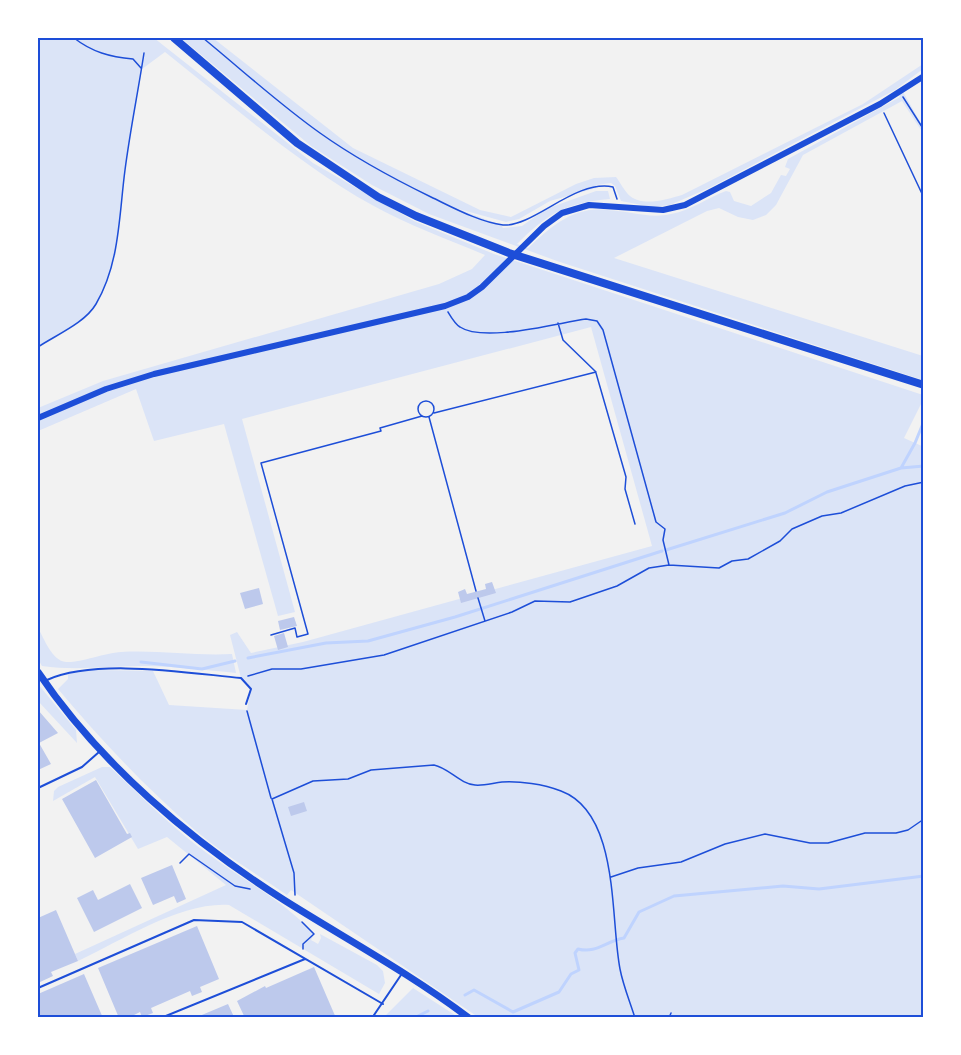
<svg xmlns="http://www.w3.org/2000/svg" width="961" height="1055" font-family="Barlow,sans-serif">
<style>
.green{fill:#dbe4f7}
.lines{fill:none;stroke-linecap:round;stroke-linejoin:round}
.stream{stroke:#bfd3fe;stroke-width:3}
.building{fill:#bdc9ec}
.path{stroke:#1d4ed8;stroke-width:1.5}
.service{stroke:#1d4ed8;stroke-width:2}
.tertiary{stroke:#1d4ed8;stroke-width:6}
.secondary{stroke:#1d4ed8;stroke-width:7}
.primary{stroke:#1d4ed8;stroke-width:8}
.neatline{fill:none;stroke:#1d4ed8;stroke-width:2}
</style>
<rect width="100%" height="100%" fill="#f2f2f2"/>
<path class="green" d="M38 38H154L313 163 414 221 494 254 923 395V400L904 438 924 447 923 1017H478L291 890 287 895C257 874 224 855 196 831 146 788 101 740 58 689L68 679V674L94 670 153 671 169 705 247 710 251 689 241 678 230 635 237 632 251 653 303 642 652 546 591 327 242 419 295 612 278 616 224 424 154 441 136 389 38 431V408L103 381 439 284 472 269 485 255C447 239 408 225 372 205 297 163 232 105 165 52L142 69C136 102 130 135 125 169 119 212 120 275 91 311 79 326 54 336 38 347Z
M181 38H213L353 148 480 210 511 217 576 184 594 178 616 177C620 182 625 192 630 196 643 207 668 199 682 195L863 104 923 64V69L895 90 709 188 670 205 652 207 621 201 615 186 611 183 596 185V188L550 201 519 219 506 222 455 208 501 225 503 228 522 226 546 209 596 191H608L610 199C566 203 548 213 517 244L528 248C551 227 573 206 607 210 629 211 650 219 671 214 692 210 707 198 726 191L730 192 734 201 751 206 771 193 781 175 786 176 790 169 785 167 788 159 900 97 898 93 902 90 923 127V133L902 101 803 155 776 205 766 215 753 220 738 217 719 208 707 211 614 258 923 356V380L557 261 429 214 372 185 311 146Z
M38 628C44 638 52 661 66 662 79 663 105 653 121 652 159 650 195 656 232 654L236 673C206 670 174 666 144 666 110 666 75 671 42 666L38 659Z
M38 684 76 730 77 743 38 701Z
M102 767H110C143 798 174 830 211 856 245 881 285 902 314 934L311 940 318 944 321 938 320 934 377 965 383 971 385 983 379 994 229 905C180 902 123 940 78 961L75 954 226 885 167 837 138 849 95 777 53 801 54 791 58 787Z
M413 988 458 1017H384Z"/>
<g class="lines">
<path class="stream" d="M901 468 924 466
M666 550 785 513 827 492 901 468 915 443 924 421
M248 658 326 643 368 641 455 617 662 551
M141 662 202 669 235 661
M465 995 474 990 513 1012 559 992 571 974 579 970 575 953 578 949C596 954 606 941 624 938L639 912 674 896 783 886 819 889 924 876
M414 1018 428 1011"/>
</g>
<path class="building" d="M492 582 496 593 461 603 458 592 465 589 467 594 486 589 485 584Z
M259 588 263 604 245 609 240 593Z
M294 617 297 626 280 630 278 621Z
M284 633 288 647 278 650 274 636Z
M38 710 58 733 39 743 51 764 38 770Z
M96 780 127 834 130 833 132 837 95 858 62 799Z
M304 802 307 811 291 816 288 807Z
M172 865 186 899 177 903 174 896 153 905 141 878Z
M130 884 142 908 94 932 77 898 93 890 98 900Z
M56 910 78 961 51 972 53 976 38 983V918Z
M197 926 219 979 200 987 202 992 192 996 190 991 151 1008 153 1013 142 1017 140 1012 128 1018H119L98 968Z
M314 967 336 1018H245L237 1001 265 986 266 988Z
M84 974 103 1018H38V994Z
M228 1004 234 1017H197Z"/>
<g class="lines">
<path class="path" d="M74 38C92 52 110 57 133 59L141 68
M203 38C242 70 279 104 320 133 355 158 392 178 431 197 452 207 479 222 503 225 534 227 575 179 613 187L617 199
M903 97 924 130
M884 113 924 198
M448 312C451 317 455 324 460 327 484 343 557 323 586 319L597 321 603 330 656 522 665 529 663 540 669 565
M38 347C56 335 85 323 96 304 120 263 119 215 125 170 130 131 138 92 144 53
M596 373 626 477 625 489 635 524
M418 409a8 8 0 1 1 16 0a8 8 0 1 1-16 0Z
M434 413 596 372 563 340 558 323
M429 417 476 591
M478 598 485 621
M271 635 295 628 297 637 308 634 261 463 381 431 380 428 422 416
M248 676 272 669H301L384 655 512 612 535 601 570 602 617 586 649 568 669 565 719 568 732 561 748 559 780 541 792 529 822 516 841 513 905 486 924 482
M247 711 271 798
M180 863 189 854 235 886 250 889
M611 877 638 868 681 862 725 844 765 834 810 843H828L865 833H896L908 830 924 819
M295 895 294 873 272 799 313 781 348 779 371 770 434 765C449 768 460 784 475 785 483 786 493 783 502 782 520 781 543 784 561 791 620 813 610 918 620 969 623 985 630 1002 635 1018
M302 922 314 934 303 944V949
M669 1018 671 1013"/>
<path class="service" d="M47 680C96 658 187 673 241 678L251 689 246 704
M38 788 82 767 99 752
M38 988 194 920 242 922 383 1004
M161 1018 305 959
M372 1018 401 975"/>
<path class="tertiary" d="M38 418 106 389 154 374 445 306 468 297 482 287 544 226 562 213 589 205 663 210 685 205 880 104 924 76"/>
<path class="secondary" d="M38 672C100 764 191 841 284 900 346 939 411 974 469 1018"/>
<path class="primary" d="M174 38 297 143 378 197 416 216 509 253 924 385"/>
</g>
<rect width="961" height="1055" fill="none" stroke="#ffffff" stroke-width="78"/>
<rect x="39" y="39" width="883" height="977" class="neatline"/>
</svg>
